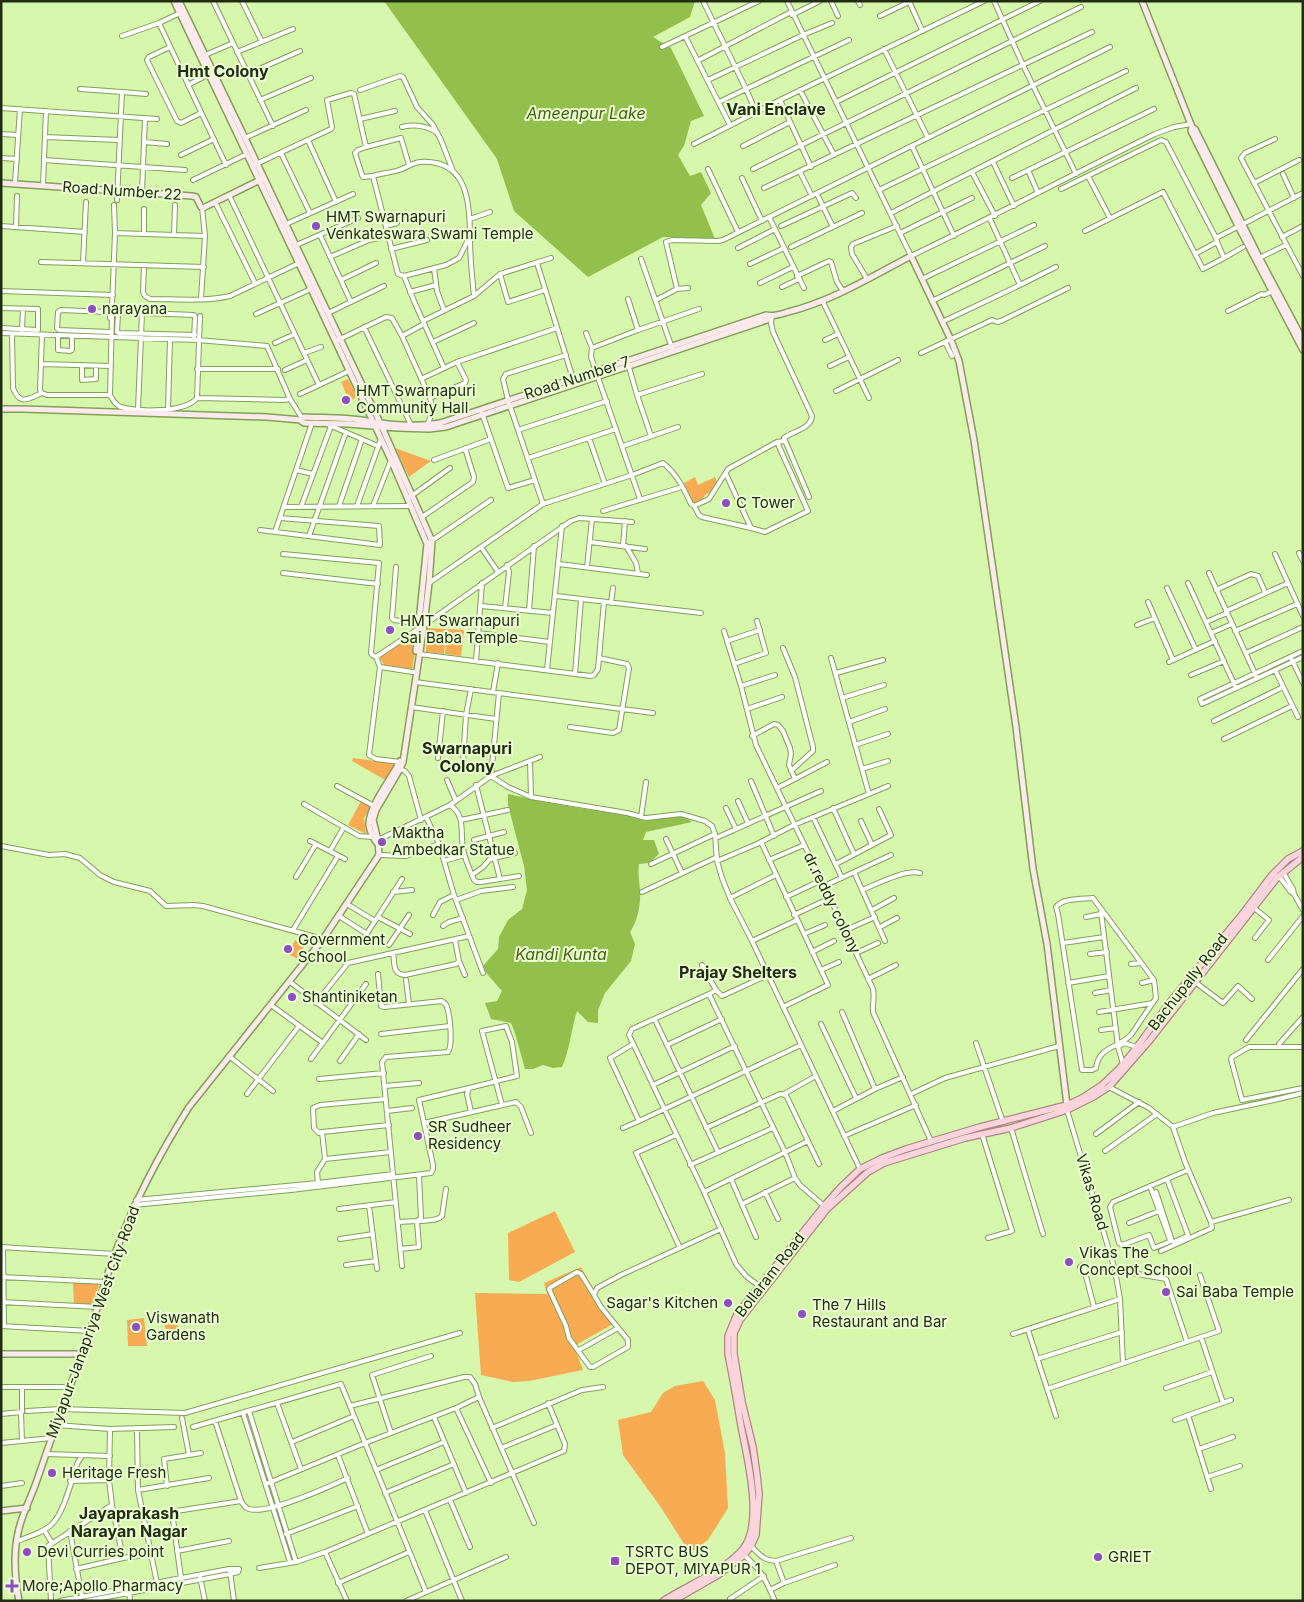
<svg xmlns="http://www.w3.org/2000/svg" width="1304" height="1602" font-family="Inter,sans-serif">
<style>
.green{fill:#f8ab52}
.water{fill:#93c04d}
.lines{fill:none;stroke-linecap:round;stroke-linejoin:round}
.street-casing{stroke:#82a059;stroke-width:6}
.secondary-casing{stroke:#82a059;stroke-width:8}
.primary-casing{stroke:#ae8785;stroke-width:8}
.street{stroke:#fff;stroke-width:4}
.secondary{stroke:#feeaed;stroke-width:5}
.primary{stroke:#fcd4dc;stroke-width:5.5}
.poi-dot{fill:#8f4dc2;stroke:#ebffd3;stroke-width:2}
.labels{text-anchor:middle;stroke-width:4;stroke-linejoin:round;paint-order:stroke}
.street-label{font-size:15px;fill:#212d10;stroke:#ebffd3}
.poi-label{font-size:15px;fill:#212d10;stroke:#ebffd3;text-anchor:start}
.neighbourhood-label{font-size:16px;font-weight:bold;fill:#212d10;stroke:#ebffd3}
.water-label{font-size:16px;font-style:italic;fill:#45610f;stroke:#ebffd3}
</style>
<rect width="100%" height="100%" fill="#d6f7ac"/>
<path class="green" d="M348 379 357 397 349 401 341 382Z
M395 448 431 461 409 477Z
M695 477 698 485 715 477 717 482 711 492 705 495 702 500 695 504 692 503 684 483Z
M427 628 446 629 444 654 426 652Z
M447 629 464 630 461 656 445 654Z
M419 631 412 669 384 665 379 657Z
M353 758 397 764 387 781 352 761Z
M361 801 370 807 364 818 366 834 348 825Z
M295 940 305 945 298 959 288 954Z
M555 1211 575 1252 519 1282 509 1280 508 1233Z
M581 1267 613 1324 574 1346 583 1370 529 1381 513 1382 481 1375 475 1293 547 1294 544 1283Z
M73 1282 99 1284 94 1305 74 1306Z
M175 1316 181 1338 169 1341 163 1320Z
M144 1318 147 1346H128L127 1320Z
M703 1381 715 1400 725 1453 728 1508 708 1540 690 1553 660 1506 623 1455 618 1420 651 1412 663 1393 675 1386Z"/>
<path class="water" d="M384 1H695L690 17 653 37 671 48 704 116 691 121 684 146 678 155 690 176 701 172 711 193 701 205 715 239 663 237 588 277 514 211 497 159Z
M508 794 544 802 585 809 626 814 645 821 681 814 692 822 646 832 643 840H654L659 854 649 863 639 864C638 873 639 880 640 889 641 903 638 921 630 932L635 944 631 961 605 993 598 1010V1023L588 1022 577 1011C571 1030 570 1049 562 1067L553 1068 543 1065 533 1069H525L515 1033 511 1023 491 1019 485 1003 497 1001 502 991 487 974 483 966 498 949 499 937 508 920 522 909 527 890 524 866 508 805Z"/>
<g class="lines">
<defs>
<path id="street" d="M213 1 273 126
M242 1 262 42
M703 1 746 89 849 40
M787 1 911 256C993 217 1073 174 1155 134L1174 127 1191 124
M831 1 838 16
M858 1 860 5
M909 1 922 30
M994 1 1023 65 1076 174
M792 15 820 1
M880 16 909 2
M159 23 226 165
M122 36 159 23 180 13
M685 36 730 125
M170 47 149 57 147 60 177 121 181 123 201 113
M662 47 759 1
M884 49 928 138
M237 52 293 29
M203 56 233 43
M699 60 791 12
M248 74 300 51
M708 80 803 35 832 23
M188 85 209 74
M80 89 122 92 117 200
M360 90 400 76 403 77 417 107 433 125 441 140 453 171
M800 90 834 155
M122 92 146 94
M260 100 311 78
M780 100 811 167
M719 102 746 89 756 112
M836 102 1040 1
M1 108 157 119
M360 119 395 111
M402 127C415 124 425 125 436 132
M1 134 18 135
M45 137 119 140
M245 138 306 110
M1275 139 1245 153 1241 158 1303 276
M308 140 336 202
M144 142 167 144
M694 144 780 100 984 1
M743 146 790 122
M912 146 954 236
M366 147 401 138 409 165
M281 153 310 213
M181 155 214 139
M1 158 17 159
M44 160 185 170
M993 162 1014 206
M252 166 331 129 332 127 327 100 351 93 354 94 366 147 358 150 355 153 362 175 363 177 373 176 398 274 404 276 414 301 444 368
M708 169 738 232
M753 169 1081 7
M1028 170 1038 193
M800 172 812 196
M972 172 995 216
M1283 174 1294 198
M373 176C381 173 391 173 399 170 406 168 412 163 420 162 468 159 470 203 470 238 470 257 472 277 474 296
M1088 176 1110 218
M742 178 762 221
M1012 178 1154 109
M193 180 247 154
M15 183 20 109
M1254 183 1299 160
M43 185 46 111
M764 188 1092 32
M1061 189 1161 140 1166 142 1216 238
M879 190 1126 71
M142 192 145 118
M817 194 833 227
M229 195 319 385
M215 202 255 283
M891 213 1136 88
M769 217 804 288
M470 219 490 212
M284 225 353 194
M1 226 85 232
M386 226 397 223
M781 226 852 193 856 198
M16 227 17 196
M1085 231 1163 192 1203 269 1224 258 1217 242
M115 233 205 236
M900 233 972 198
M144 234V209
M174 235 175 205
M320 235 351 302
M1282 237 1303 226
M294 246 358 218
M791 247 862 213
M738 248 775 229
M391 249 427 240
M1195 254 1217 242 1216 238 1303 193
M330 257 369 240 388 236
M1224 258 1243 247
M641 259 673 351
M1257 259 1286 245
M41 262 204 267
M83 263 86 202
M537 263 574 382
M750 264 784 248
M144 265 143 292 145 296 150 299C176 299 204 302 230 296L299 263
M434 268 437 291 444 310
M500 274 508 302 545 290
M404 276 446 265 459 258 469 238
M797 276 829 261 831 262 837 282 843 291
M867 279 852 254 851 247 853 244 897 226
M922 279 1034 225
M341 280 376 263
M760 283 793 267
M1020 285 1056 267
M782 287 799 279
M677 289 688 288
M1 291 113 295
M410 292 436 285
M201 299 205 236 202 207
M628 299 638 330
M656 300 677 289 666 242 672 240 718 241 723 240 1110 47
M932 301 1045 246
M823 302 869 398
M112 307 115 233 114 205
M1 308 38 309V330L1 328
M1228 311 1262 294 1264 295 1273 291
M328 313 384 286
M256 314 311 289
M112 316 110 395C113 400 115 405 121 407 139 412 185 413 197 398L284 400 290 399
M772 316 771 323 773 332 812 416C811 429 793 431 784 438L809 497
M423 321 474 296 500 274 551 258
M942 322 1020 285 990 219
M364 327 412 427
M22 330 23 309
M109 332 59 330 57 328 58 312 61 310 107 312 110 314V318
M1 333 198 340 267 346 290 399 302 418
M586 333 592 348
M12 334 13 388C20 406 28 399 42 393
M42 335 40 390 42 393 47 395H110
M58 336V350L70 351 72 350V337
M402 336 424 324
M194 340 195 317 194 315 121 312 118 314 117 332 119 333 195 335
M338 340 386 317 392 318 402 336 430 398 433 410 427 426
M825 340 838 334
M433 342 474 323
M945 342 952 356
M275 343 295 334
M304 353 321 347
M921 353 992 320 997 322 1001 321 1068 288
M41 364 111 366
M628 364 637 395 651 436
M82 365V380L96 379V366
M830 366 849 357
M197 369H278
M285 370 307 360
M421 379 457 362 557 328
M836 391 898 360
M300 394 349 371
M637 395 702 374
M197 398 200 316
M430 398 465 383 466 380 457 362
M138 409 142 313
M168 409 170 339
M482 413 508 488 535 480
M329 425 378 446
M518 430 607 401
M589 438 605 484
M623 446 678 427
M528 458 616 429
M434 460 491 439
M296 470 313 474
M726 474 751 528 765 532 808 511 777 442
M410 497 450 468
M640 499 591 357 592 348 638 330 699 309
M543 504 508 400 503 379 506 374 566 355
M339 506 362 439
M357 506 381 439
M373 506 391 460
M694 506 699 515 702 517 751 528
M284 507 411 506
M301 507 331 426
M603 511 679 488
M422 517 473 482 474 477 465 448
M260 530 380 545 379 526 280 518
M275 532 312 423
M309 536 346 432
M590 542 645 549
M427 544 491 500
M623 546 625 521
M626 546 636 563 638 573
M481 547 498 572
M1299 553 1303 561
M283 554 379 563 371 653 372 655 376 657 424 625 571 521 579 518 632 522
M1275 554 1303 616
M559 564 647 575
M396 567 392 618 394 620 420 624
M587 567 592 519
M283 573 378 584
M1209 573 1257 678
M429 583 543 504 632 475 663 463C677 474 684 489 691 504L694 506 709 499 728 469 777 442 784 441
M1188 583 1236 688
M1167 588 1196 650
M1216 590 1251 574 1258 576 1265 592
M556 596 701 613
M1148 602 1173 660
M611 603 613 588
M481 606 553 613
M505 608 509 572 507 565
M529 611 534 546
M1226 611 1288 583
M1206 622 1227 613
M1137 625 1155 618
M724 631 741 686 756 745 830 898 873 989C875 997 872 1004 873 1012L931 1141
M1235 631 1297 604
M478 633 550 642
M1211 633 1232 624
M727 641 760 630
M783 648 795 677 813 747V751L791 771
M1303 651 1200 699 1202 704 1303 657
M1246 653 1303 627
M419 654 591 676 594 675 598 669 604 602
M376 657 380 667 369 755 376 759 400 762
M1292 660 1303 683
M476 661 482 583
M1169 662 1215 641
M734 664 766 653 757 621
M380 667 413 672
M547 670 562 526
M1275 670 1298 717
M836 673 883 660
M575 674 581 600
M1191 675 1224 661
M741 686 775 675
M493 692 498 663
M499 693 653 713
M842 698 884 685
M411 707 496 719
M747 709 782 697
M1214 721 1283 687
M849 722 885 709
M570 727 613 733 619 730 629 668 627 664 599 658
M752 736 774 724 778 725 783 731 790 748 791 754 789 765 795 779 777 788
M1224 739 1292 706
M855 745 888 734
M438 758 443 711
M530 761 531 797
M463 762 466 715 471 689
M400 769 405 771 409 776 421 820
M862 769 888 761
M491 776 508 787 531 797 627 813 646 818 681 814 705 821 712 826 715 834 717 861 722 878 730 898 752 941 860 1169
M491 776 540 757
M795 779 827 762
M447 780 456 801
M751 781 774 836
M476 785 500 879
M337 786 374 806
M869 794 888 786
M738 801 748 823
M304 804 359 836 373 837
M450 805C466 816 460 832 463 849 465 860 470 870 474 880L477 882H481L519 876
M726 808 736 829
M833 808 854 854
M426 817 439 844 454 895 483 973
M641 817 646 782
M813 817 842 878
M461 820 508 810
M861 821 872 845
M716 838 821 791
M666 839 682 873
M378 840 450 805 491 776 499 693 415 682
M474 840 504 832
M310 841 345 859
M761 842 828 985 783 1007
M1 846 49 855 65 854 80 858 100 875 114 882 150 891 166 906 193 905 203 906 323 939
M330 851 344 827
M379 855 406 856 439 844
M769 860 804 845
M444 861 464 855
M717 861 757 844 794 825 869 794 831 658
M651 864 715 834
M836 864 891 835 879 809
M854 872 885 941
M472 875 483 867 490 859 515 853
M1279 876 1290 891 1294 894 1293 889 1283 872
M296 877 316 844
M824 886 891 855
M862 890C877 884 905 869 920 873
M393 892 412 890
M642 892 717 857
M1294 894 1303 910
M786 897 822 880
M730 898 776 875
M1093 898 1154 980 1156 998 1131 1035C1117 1049 1099 1046 1096 1068L1092 1070H1082L1058 914 1056 907C1062 898 1082 899 1093 898Z
M456 900 481 891 513 887
M347 904 375 921 402 879
M1253 907 1269 920 1255 938
M872 910 894 898
M1101 912 1118 1046
M433 915 440 902 454 895
M794 915 830 898
M339 916 367 934
M378 917 410 934
M1086 917 1101 914
M443 926 449 922 463 918
M880 927 897 918
M293 930 338 856
M846 930 875 917
M804 934 825 925
M752 941 797 920
M1063 943 1104 937
M360 944 375 921
M389 945 409 915
M812 952 834 941
M393 953C395 964 392 974 405 975L456 964 459 961 455 940
M856 953 878 943
M1090 954 1107 952
M1268 960 1303 916
M459 961 465 975
M1131 964 1140 963
M702 965 716 990 722 996 768 975
M821 970 839 962
M378 974 381 1006 384 1007 442 1001C445 1004 446 1003 447 1007 450 1016 453 1045 448 1052L386 1057 382 1062 402 1266
M868 979 896 965
M406 980 409 1004
M290 982 366 1040
M1195 982 1223 1003 1238 986 1252 999
M1068 983 1109 976
M1142 983 1154 980
M716 990 709 994 785 1152 795 1178 800 1185 824 1206
M1095 993 1111 990
M709 994 632 1029 629 1035 704 1192 736 1264 746 1276 759 1286
M316 1003 348 963 469 936
M271 1005 323 1043
M842 1012 875 1089
M1099 1012 1153 1003
M655 1020 718 1152
M821 1024 856 1098
M1101 1030 1116 1028
M381 1034 450 1026
M1246 1040 1303 969
M976 1043 1003 1122
M633 1044 610 1058 639 1121 801 1045
M1279 1044 1303 1017
M667 1045 722 1019
M1303 1047H1249L1232 1057 1231 1059 1242 1100 1303 1088
M229 1056 273 1091
M311 1059 366 984
M340 1061 359 1034
M1123 1064 1118 1047 1124 1043 1137 1047
M319 1079 384 1073
M653 1085 735 1046
M385 1086 419 1083
M1109 1087 1149 1108 1173 1127
M247 1094 299 1026
M784 1094 816 1076
M911 1094 945 1078 1059 1046
M1067 1110 1115 1270 1120 1299 1123 1363
M387 1111 412 1108
M833 1111 875 1089 903 1077
M471 1112 467 1094 469 1088 517 1076 512 1042 506 1026 482 1031 502 1105
M424 1123 516 1102 521 1107 531 1133
M1173 1127 1213 1113 1274 1100 1303 1093
M623 1128 639 1121
M706 1128 780 1094 786 1095 819 1164
M1011 1128 1043 1234
M322 1132 319 1133 314 1128 313 1108 320 1105 386 1099
M982 1134 1012 1231 988 1238
M1096 1134 1139 1102
M676 1135 636 1153 680 1248
M844 1136 916 1105
M1105 1151 1157 1114
M325 1159 391 1152
M690 1165 773 1128
M731 1179 756 1237
M318 1183 317 1172 325 1159 322 1132 389 1125
M1150 1186 1170 1240 1169 1242 1154 1248 1149 1235 1122 1245 1119 1243 1110 1207 1113 1202 1188 1170
M704 1192 808 1141
M765 1192 778 1219
M1156 1192 1172 1241 1174 1242 1187 1236 1188 1235 1167 1179
M136 1200 318 1183 393 1174
M742 1204 795 1178
M134 1205 291 1190 431 1173 433 1169V1165L419 1100 469 1088
M369 1205 377 1269
M339 1209 396 1202
M398 1222 417 1221 421 1218 419 1175
M1211 1222 1289 1200
M1129 1223 1159 1211
M340 1239 373 1234
M1 1247 115 1254
M3 1247 4 1326
M400 1249 419 1247 417 1221C425 1220 436 1222 442 1216L446 1189
M1161 1251 1212 1228 1211 1222 1185 1162 1173 1127
M346 1265 376 1261
M1080 1267 1083 1265 1094 1307
M1115 1270 1166 1279 1187 1342
M1 1277 106 1282
M594 1295 601 1307 628 1340V1347L593 1367H590L569 1338 566 1326 549 1289 551 1287 577 1272 581 1274 594 1295 597 1288 621 1275 721 1229
M1 1302 98 1307
M1 1326 90 1331
M1028 1330 1056 1416
M1013 1334 1120 1299
M1201 1337 1223 1403
M579 1350 618 1328
M1037 1359 1122 1332
M1 1387H70
M1166 1388 1212 1372
M1047 1389 1219 1331 1200 1275
M277 1403 301 1469
M350 1406 464 1377H470L475 1384 479 1397 534 1523
M456 1408 491 1483
M27 1411 61 1409 185 1413 460 1333
M249 1411 296 1562
M21 1412 22 1441
M243 1413 290 1562
M1 1414 22 1412V1387
M1188 1415 1211 1489
M434 1417 466 1493
M1175 1420 1231 1400
M215 1421 241 1501C243 1504 245 1508 249 1509 268 1515 328 1487 348 1478
M56 1425 110 1429 174 1427
M193 1427 341 1384 426 1592
M492 1428 582 1390 603 1387
M110 1429 109 1480 112 1505 123 1558
M137 1429 138 1490 157 1583
M391 1433 372 1375 431 1356
M292 1442 354 1416
M1 1443 52 1438
M501 1448 557 1425
M1199 1449 1233 1437
M46 1454 110 1456
M189 1455 201 1453
M338 1455 368 1534
M376 1470 444 1442
M1207 1477 1240 1466
M70 1481 109 1480
M266 1484 365 1443 456 1408 479 1397
M1 1486 22 1483
M167 1486 164 1459 189 1455 182 1418
M138 1490 209 1478
M385 1493 454 1464
M450 1500 470 1547
M425 1510 462 1601
M172 1512 181 1578
M144 1516 241 1501
M44 1530 52 1543
M70 1531 82 1597
M286 1534 358 1506
M17 1541C28 1537 43 1533 52 1524 64 1513 72 1478 78 1462L82 1456
M751 1546C760 1555 763 1560 776 1561L784 1583
M177 1551 229 1541
M325 1552 347 1601
M744 1555C763 1572 765 1579 775 1601
M776 1561 851 1538
M259 1568 296 1562 325 1552 564 1451 565 1444 548 1403
M76 1569 123 1558 151 1554
M230 1571 234 1601
M200 1577 205 1601
M338 1583 409 1552
M129 1590 130 1601
M770 1590 784 1583 835 1565
M730 1599 764 1576
M51 1601 48 1546 112 1505
M60 1601 229 1569H239
M86 1601 230 1574 238 1572 239 1569
M406 1601 506 1557"/>
<path id="secondary" d="M174 1 311 289 391 460 427 544 416 651
M1142 1 1192 127 1191 131 1238 226 1303 350
M1192 127 1195 129 1259 257 1303 340
M1 183 192 196 196 197 201 207 203 208 262 179
M771 316 767 320 446 427 429 429 397 428 348 424 304 423 301 421V420L304 417C325 418 347 417 367 421 390 425 417 427 440 423L766 315C773 317 781 314 788 312 832 301 871 277 911 256L951 340 959 361 974 440 1016 727 1033 869 1047 944 1067 1105
M1 409H23L267 417 301 420
M377 843C373 838 370 832 369 825 368 807 392 778 400 761
M1 1354H82
M1 1511 27 1508
M19 1601C15 1579 13 1555 18 1533 21 1516 30 1500 36 1483 50 1442 65 1400 80 1359 94 1324 102 1286 116 1251 135 1200 160 1153 189 1107L323 939 379 855 378 840 373 820 376 810 400 769 403 762 424 625 429 583 432 541 382 427 245 138 179 1"/>
<path id="primary" d="M663 1601C688 1585 724 1571 743 1549 764 1523 747 1457 741 1426 737 1402 733 1378 728 1354V1336L737 1314 824 1206 841 1187 860 1169 882 1158 906 1149 980 1127 1067 1105 1082 1098 1102 1085 1119 1069 1137 1047 1170 1002 1244 912 1272 875 1288 859 1303 851
M673 1601 718 1575 744 1555 751 1546 756 1535 759 1494 757 1475 753 1447 742 1402 734 1354V1333L740 1320 827 1209 868 1172 884 1163 965 1138 1011 1128 1067 1110 1095 1096 1109 1087 1150 1040 1277 878 1303 857"/>
</defs>
<use href="#street" class="street-casing"/>
<use href="#secondary" class="secondary-casing"/>
<use href="#primary" class="primary-casing"/>
<use href="#street" class="street"/>
<use href="#secondary" class="secondary"/>
<use href="#primary" class="primary"/>
</g>
<g class="poi-dot">
<circle cx="316" cy="226" r="5"/>
<circle cx="92" cy="309" r="5"/>
<circle cx="346" cy="400" r="5"/>
<circle cx="726" cy="503" r="5"/>
<circle cx="390" cy="630" r="5"/>
<circle cx="382" cy="842" r="5"/>
<circle cx="288" cy="949" r="5"/>
<circle cx="292" cy="997" r="5"/>
<circle cx="418" cy="1136" r="5"/>
<circle cx="1069" cy="1262" r="5"/>
<circle cx="1166" cy="1292" r="5"/>
<circle cx="728" cy="1303" r="5"/>
<circle cx="802" cy="1314" r="5"/>
<circle cx="136" cy="1327" r="5"/>
<circle cx="52" cy="1473" r="5"/>
<circle cx="27" cy="1552" r="5"/>
<circle cx="1098" cy="1557" r="5"/>
<rect x="610" y="1556" width="10" height="10" rx="2.5"/>
<path d="M9.5 1578.5h5v5h5v5h-5v5h-5v-5h-5v-5h5z"/>
</g>
<g class="labels">
<g class="street-label">
<text transform="translate(122 191) rotate(4)" y="5">Road Number 22</text>
<text transform="translate(577 378) rotate(-18)" y="5">Road Number 7</text>
<text transform="translate(832 903) rotate(64)" y="5">dr.reddy colony</text>
<text transform="translate(1188 982) rotate(-52)" y="5">Bachupally Road</text>
<text transform="translate(1092 1192) rotate(73)" y="5">Vikas Road</text>
<text transform="translate(770 1275) rotate(-52)" y="5">Bollaram Road</text>
<text transform="translate(93 1322) rotate(-70)" y="5">Miyapur-Janapriya West City Road</text>
</g>
<g class="poi-label">
<text x="326" y="222">HMT Swarnapuri<tspan x="326" dy="17">Venkateswara Swami Temple</tspan></text>
<text x="102" y="314">narayana</text>
<text x="356" y="396">HMT Swarnapuri<tspan x="356" dy="17">Community Hall</tspan></text>
<text x="736" y="508">C Tower</text>
<text x="400" y="626">HMT Swarnapuri<tspan x="400" dy="17">Sai Baba Temple</tspan></text>
<text x="392" y="838">Maktha<tspan x="392" dy="17">Ambedkar Statue</tspan></text>
<text x="298" y="945">Government<tspan x="298" dy="17">School</tspan></text>
<text x="302" y="1002">Shantiniketan</text>
<text x="428" y="1132">SR Sudheer<tspan x="428" dy="17">Residency</tspan></text>
<text x="1079" y="1258">Vikas The<tspan x="1079" dy="17">Concept School</tspan></text>
<text x="1176" y="1297">Sai Baba Temple</text>
<text x="718" y="1308" text-anchor="end">Sagar's Kitchen</text>
<text x="812" y="1310">The 7 Hills<tspan x="812" dy="17">Restaurant and Bar</tspan></text>
<text x="146" y="1323">Viswanath<tspan x="146" dy="17">Gardens</tspan></text>
<text x="62" y="1478">Heritage Fresh</text>
<text x="37" y="1557">Devi Curries point</text>
<text x="625" y="1557">TSRTC BUS<tspan x="625" dy="17">DEPOT, MIYAPUR 1</tspan></text>
<text x="1108" y="1562">GRIET</text>
<text x="22" y="1591">More;Apollo Pharmacy</text>
</g>
<g class="neighbourhood-label">
<text x="223" y="77">Hmt Colony</text>
<text x="776" y="115">Vani Enclave</text>
<text x="467" y="754">Swarnapuri<tspan x="467" dy="18">Colony</tspan></text>
<text x="738" y="978">Prajay Shelters</text>
<text x="129" y="1519">Jayaprakash<tspan x="129" dy="18">Narayan Nagar</tspan></text>
</g>
<g class="water-label">
<text x="586" y="119">Ameenpur Lake</text>
<text x="561" y="960">Kandi Kunta</text>
</g>
</g>
<rect width="1304" height="1602" fill="none" stroke="#212d10" stroke-width="5"/>
</svg>
